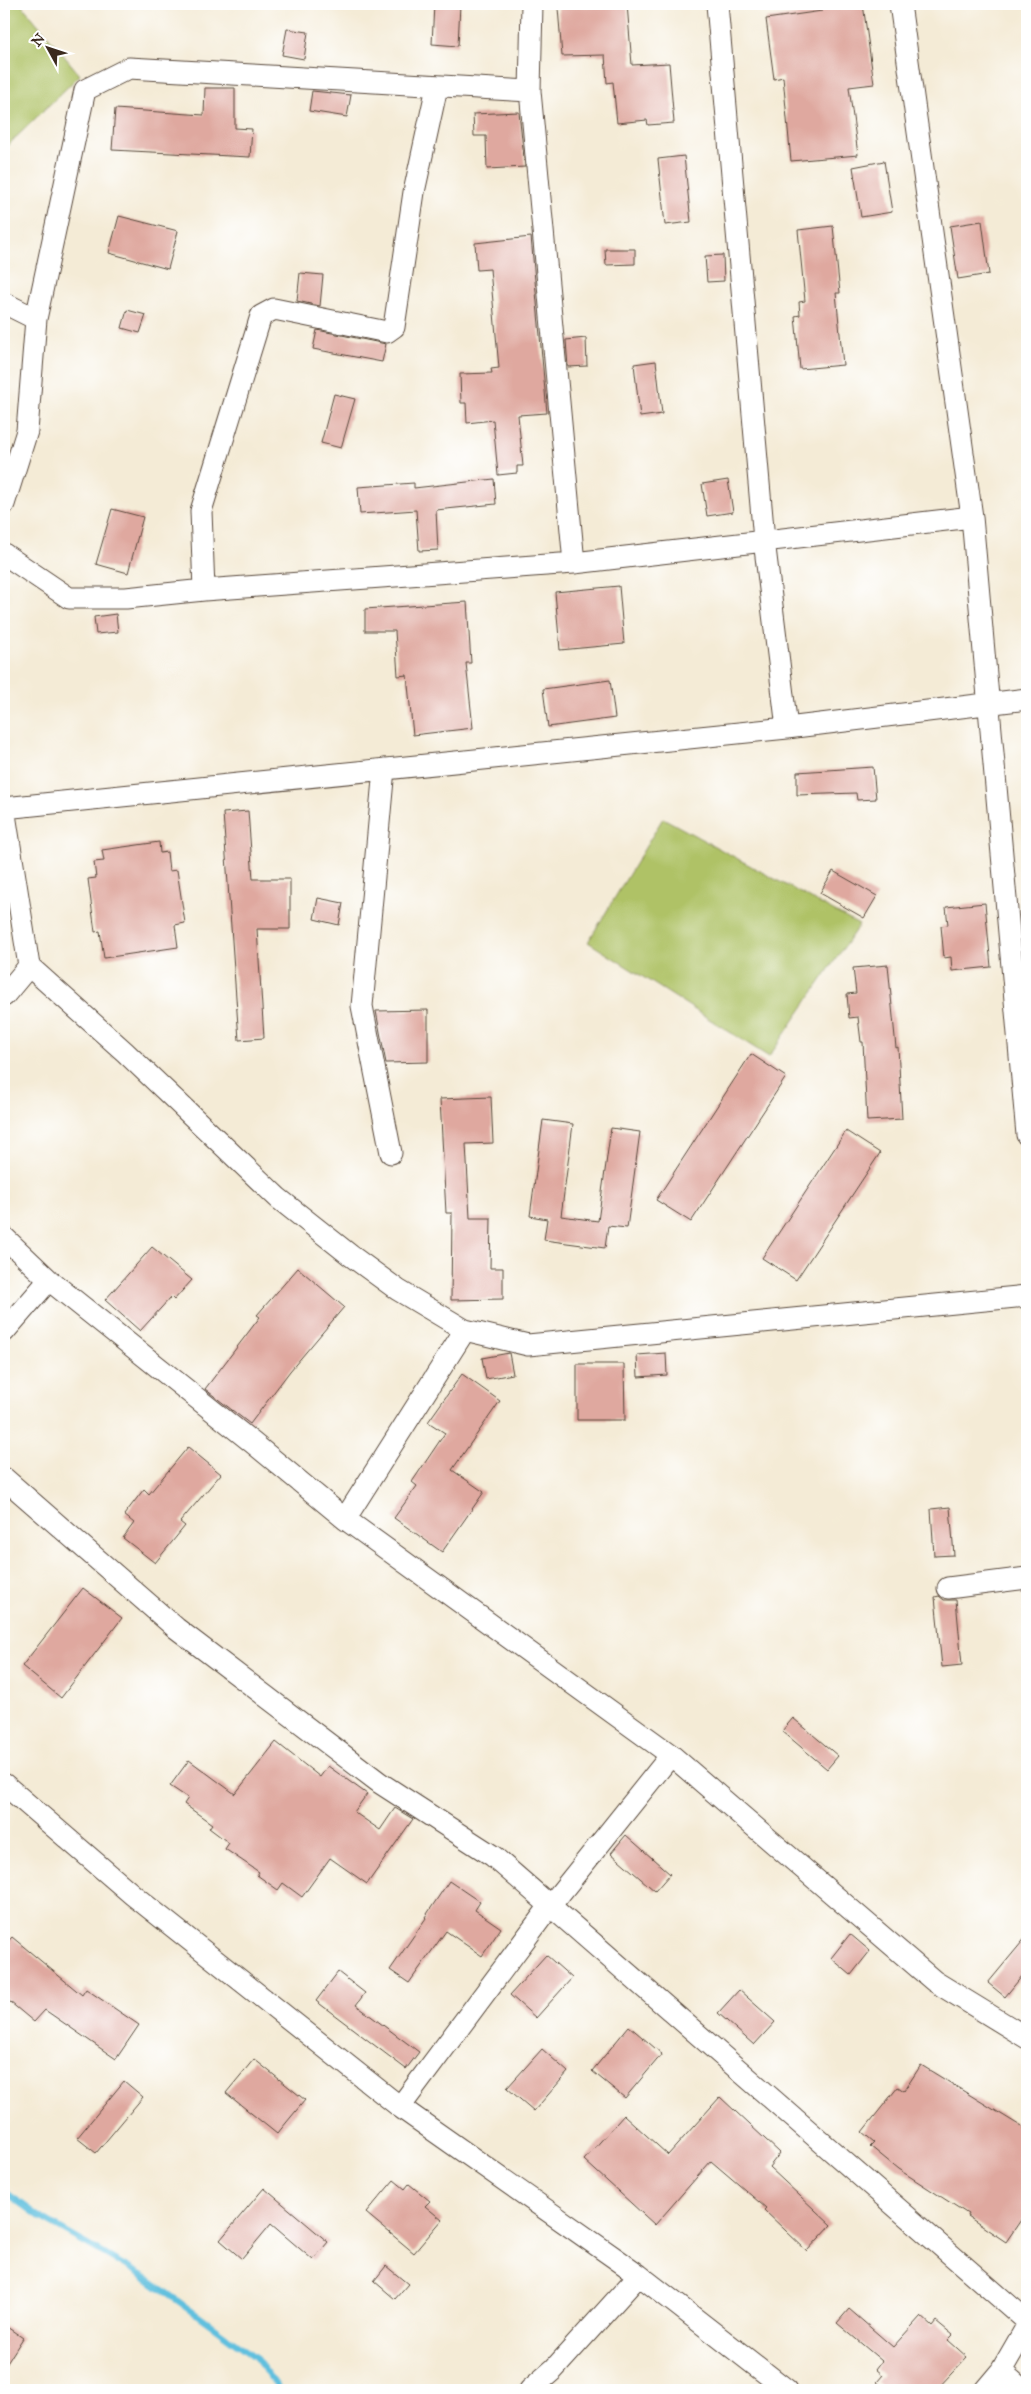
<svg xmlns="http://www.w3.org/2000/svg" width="1031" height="2394" font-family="'IM FELL Great Primer',serif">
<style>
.green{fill:#afc266;stroke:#757642}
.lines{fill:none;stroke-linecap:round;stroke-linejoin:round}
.stream{stroke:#60c0de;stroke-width:6}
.building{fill:#dfa89f}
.minor-casing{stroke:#57473a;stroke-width:23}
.minor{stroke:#fff;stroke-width:21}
</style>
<rect width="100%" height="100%" fill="#fff"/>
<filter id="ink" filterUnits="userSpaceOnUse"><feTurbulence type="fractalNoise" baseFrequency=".02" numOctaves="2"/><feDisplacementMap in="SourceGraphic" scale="10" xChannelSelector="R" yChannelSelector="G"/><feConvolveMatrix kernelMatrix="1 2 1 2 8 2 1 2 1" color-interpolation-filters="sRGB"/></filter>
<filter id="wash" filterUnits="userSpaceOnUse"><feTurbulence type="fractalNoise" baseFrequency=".0096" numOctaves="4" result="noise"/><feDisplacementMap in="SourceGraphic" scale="20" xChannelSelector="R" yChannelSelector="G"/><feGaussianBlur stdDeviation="1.12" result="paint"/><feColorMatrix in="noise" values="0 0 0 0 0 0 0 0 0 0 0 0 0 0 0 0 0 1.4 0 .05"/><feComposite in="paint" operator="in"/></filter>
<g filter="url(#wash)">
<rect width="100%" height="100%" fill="#f4ebd6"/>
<path class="green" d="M4 4H21L80 75 4 149Z
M663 818 859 925 769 1057 588 942Z"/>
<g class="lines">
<path class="stream" d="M4 2191 43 2219 145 2277 255 2357 280 2390"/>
</g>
<g id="blocks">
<path class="building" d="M434 4H460L458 46 432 44Z
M591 4H627L632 65 669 63 674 123 648 125 647 120 617 123 613 82 607 83 605 55 562 56 558 8 591 6Z
M822 4H863L874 84 849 87 858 155 791 161 783 77 774 79 766 19 822 11Z
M287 29 308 32 304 59 282 55Z
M205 88H235V128L252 129 250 157 112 150 115 109 204 115Z
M312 91 351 95 347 117 309 111Z
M519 112 525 167 487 169 486 136H474L473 114Z
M684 156 691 222 665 225 658 159Z
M884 161 892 212 861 217 853 167Z
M119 216 178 231 168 269 109 253Z
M982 221 989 274 958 279 950 226Z
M833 226 840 293H836L843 365 800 369 795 316 800 315 799 302 805 301 798 230Z
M531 237 547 413 518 415 523 466H517V473L498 475 493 420 467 423 466 403H461L460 374 492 373 491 369 499 368 490 269 477 270 475 243Z
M605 249H635V264L606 265Z
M723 255 724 281 707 282 705 256Z
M300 273 323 275 320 306 297 301Z
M127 310 146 315 140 333 122 328Z
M317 330 386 344 382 362 313 349Z
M586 338 587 366 568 367 566 340Z
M656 361 662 414 640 417 634 364Z
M334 394 355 399 341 448 321 443Z
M494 479 496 504 436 510 438 550 419 551 416 510 360 514 358 487 414 483V488Z
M728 480 733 512 707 516 702 484Z
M112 509 143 517 128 573 96 564Z
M619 586 624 644 560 650 555 592Z
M467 602 471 663H466L473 728 413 735 407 675 398 676 395 631H365V609Z
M116 614 118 632 96 634 94 617Z
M610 680 615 718 548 727 543 689Z
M873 767 876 799 857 800 856 793 797 795V772Z
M248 811 253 879H290V929H257L264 1038 239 1040 223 813Z
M159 842 160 853 167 852 169 871 177 870 185 923 175 925 178 947 104 958 100 931 95 932 88 879 96 878 94 862 104 861 102 850Z
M833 871 877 896 864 918 820 893Z
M318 898 343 903 339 925 314 919Z
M985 903 991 967 952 971 951 957 944 958 941 926 948 925 946 907Z
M888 965 896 1048 898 1047 902 1119 867 1121 863 1042H861L858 1017 849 1018 847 994 856 993 853 968Z
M428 1010V1062L386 1063 376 1011Z
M751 1054 786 1077 691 1222 656 1200Z
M491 1097 493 1143 466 1144 470 1218H491L490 1268H503V1299L451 1300 452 1213H446L440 1099Z
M543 1120 573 1124 561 1216 598 1221 611 1128 640 1132 627 1228 608 1226 605 1248 544 1240 547 1219 530 1216Z
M846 1131 880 1153 796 1280 762 1258Z
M152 1247 192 1280 174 1300 171 1297 140 1331 105 1300Z
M298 1268 344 1307 290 1371 250 1424 205 1389 260 1317 257 1315Z
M509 1353 513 1374 486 1379 482 1358Z
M666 1353 667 1375 638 1377 637 1355Z
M577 1364H624L625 1420H577Z
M462 1374 500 1401 452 1470 484 1492 442 1552 394 1518 417 1486 412 1482 445 1433 428 1422Z
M188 1447 221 1474 180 1522 185 1526 155 1563 123 1538 134 1523 124 1515 144 1489 149 1494Z
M950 1507 954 1555 934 1556 931 1509Z
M83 1588 122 1618 61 1698 22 1666Z
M939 1596 944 1600H956L962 1665 942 1667 935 1597Z
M793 1718 838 1756 827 1769 782 1731Z
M276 1742 320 1777 328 1766 367 1794 354 1812 380 1830 395 1808 413 1819 367 1884 330 1858 302 1897 283 1883 278 1890 257 1875 259 1872 225 1849 229 1843 209 1828 212 1824 184 1804 188 1798 170 1786 189 1760 235 1794Z
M626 1835 670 1874 655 1891 611 1853Z
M449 1881 480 1902 475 1910 501 1928 482 1956 446 1931 409 1983 390 1970 426 1918 425 1917Z
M850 1934 870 1951 851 1975 831 1958Z
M1027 1936V1970L1005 1997 988 1983Z
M12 1937 82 1995 86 1989 139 2025 116 2059 45 2010 34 2022 4 1997V1946Z
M546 1955 572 1978 536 2018 510 1995Z
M338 1972 365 1993 356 2005 419 2052 406 2069 316 2001Z
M739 1990 775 2022 754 2045 718 2013Z
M629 2026 662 2054 625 2098 592 2071Z
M542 2049 568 2072 534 2111 507 2088Z
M254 2059 305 2100 277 2134 226 2093Z
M921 2065 1027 2130V2211L1006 2242 967 2216 968 2214 898 2169 870 2146 874 2142 862 2132 898 2087 904 2091Z
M124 2081 143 2097 96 2153 77 2138Z
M720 2097 780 2153 769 2167 831 2225 807 2251 764 2210 766 2208 711 2161 655 2225 584 2160 624 2115 668 2155Z
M394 2180 405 2189 409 2184 430 2201 425 2206 442 2220 414 2253 366 2213Z
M264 2188 328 2242 313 2260 271 2224 242 2259 220 2240Z
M386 2266 408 2284 395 2299 374 2281Z
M849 2309 893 2347 921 2316 932 2326 936 2321 953 2335 948 2340 967 2357 936 2390H886L877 2382 883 2375 876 2369 882 2361 837 2323Z
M4 2325 23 2338 4 2368Z"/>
</g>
</g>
<g filter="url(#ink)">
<use href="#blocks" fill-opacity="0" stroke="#57473a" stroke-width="1"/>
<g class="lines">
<defs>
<path id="minor" d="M532 4 530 91 574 563
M717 4 764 540 787 728
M900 4 972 517 1027 1135
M4 303 36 319
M4 504 27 431 36 319 85 90 129 68 530 91
M4 554 69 598H126L204 590 574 563 972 517
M204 590 201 511 261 316 274 309 387 332 394 327 414 192 437 87
M384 769 362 1006 391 1153
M4 808 787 728 1027 699
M29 966 125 1052 278 1198 350 1255 398 1290 465 1330 528 1345 1027 1296
M4 996 29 966 4 808
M4 1237 49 1280 253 1443 345 1519 671 1755 934 1981 1027 2038
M4 1332 49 1280
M4 1478 176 1628 380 1783 493 1856 1027 2321
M345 1519 465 1330
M948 1588 1027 1578
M4 1784 133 1895 400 2107 639 2275 787 2390
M400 2107 550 1906 671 1755
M1001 2371 1023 2390
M530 2390 554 2369 639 2275
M985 2390 1001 2371 1027 2326"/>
</defs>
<use href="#minor" class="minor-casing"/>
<use href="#minor" class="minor"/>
</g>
</g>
<rect width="1031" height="2394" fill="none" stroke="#fff" stroke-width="20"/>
<g transform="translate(48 48) rotate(310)" stroke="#ffffff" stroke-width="4" paint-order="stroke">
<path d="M0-4L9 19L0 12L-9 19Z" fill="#3b2a1e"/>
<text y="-8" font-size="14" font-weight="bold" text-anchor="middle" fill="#3b2a1e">N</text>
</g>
</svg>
